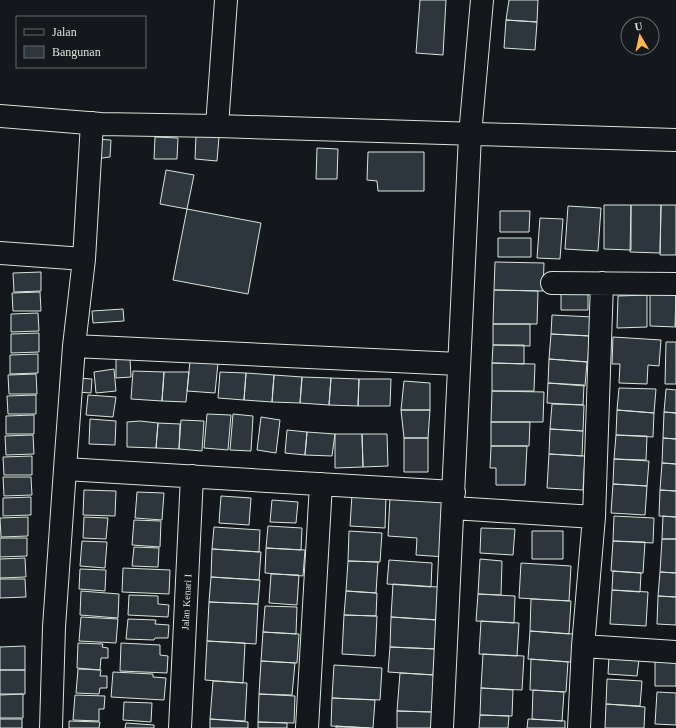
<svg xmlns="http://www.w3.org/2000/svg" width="676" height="728" font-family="'Times New Roman',serif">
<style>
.building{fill:#2c363c;stroke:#d8e6dc}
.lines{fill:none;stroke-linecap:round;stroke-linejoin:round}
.street-casing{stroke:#d8e6dc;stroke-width:24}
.street{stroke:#14181c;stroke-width:22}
.labels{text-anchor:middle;stroke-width:3;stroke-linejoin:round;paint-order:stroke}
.street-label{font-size:10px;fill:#d8e6dc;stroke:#14181c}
</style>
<rect width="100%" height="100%" fill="#14181c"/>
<path class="building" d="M420 0H446L443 55 416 53Z
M509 0H538L537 22 506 20Z
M506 20 537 22 535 50 504 48Z
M196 136 219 137 217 161 195 159Z
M155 137 178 138 177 159H154Z
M96 139 111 140 110 157 94 159Z
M317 148 338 149 337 179H316Z
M368 152H424V191H378L377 181 367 180Z
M166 170 194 175 187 209 160 204Z
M604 205H631V250L604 249Z
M631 205H661L660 253 630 252Z
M661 205H676V255H660Z
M568 206 601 208 598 251 565 249Z
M187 209 261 223 248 294 173 280Z
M500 211H530L529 232H500Z
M540 218 563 219 560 259 537 258Z
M498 238H531V257H498Z
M495 262 544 263 543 291 494 290Z
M41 272V291L14 292 13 273Z
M494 290 538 291 537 324H493Z
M561 290H588V310H561Z
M40 292 41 311H13L12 293Z
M650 294 676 295V327L650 326Z
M647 295V327L617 328 618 296Z
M676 295V326H675Z
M123 309 124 321 93 323 92 311Z
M38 313 39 331 11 332V314Z
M552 315 593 317 592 336 551 334Z
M493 324H530V346L493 345Z
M39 333V352L11 353V334Z
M551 334 589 336 588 362 549 359Z
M613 337 661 340 659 366 648 365 647 384 619 383 620 364H612Z
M666 342H676V384H665Z
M493 345H524V364L492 363Z
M38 354V373L10 374V355Z
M130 358 131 377 116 378V359Z
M549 359 587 362 585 386 548 383Z
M190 361 218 363 215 393 187 391Z
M492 363 535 364 534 391H492Z
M114 369 116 391 96 393 94 372Z
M133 371 164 372 162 401 131 399Z
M164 372H189L186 402 162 401Z
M220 372 246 373 244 400 218 398Z
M246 373 274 375 272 402 244 400Z
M36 374 37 394H9L8 375Z
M274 375 302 377 300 403 272 402Z
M302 377 331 378 329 405 300 403Z
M78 378 92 379 91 393 77 392Z
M331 378 359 379 358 406 329 405Z
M359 379H391L390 406H358Z
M404 381 430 383V410H401Z
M548 383 584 385 583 405 547 403Z
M619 388 656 389 654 413 617 410Z
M666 389 676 390V413L664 412Z
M492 391 544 392 543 422H491Z
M36 395V414H8L7 396Z
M88 395 116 397 113 417 86 415Z
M552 404 584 405 583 431 550 429Z
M401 410H430L428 438H404Z
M617 410 654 413 653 437 616 435Z
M664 412 676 413V439L663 438Z
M207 414 231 415 228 450 204 448Z
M233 414 253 416 251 451 230 450Z
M34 415V434H6V416Z
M261 417 280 420 276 453 257 450Z
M90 419 116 421 115 445 89 444Z
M181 420 204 421 202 451 179 449Z
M140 421 158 423 156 448 127 447V422Z
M491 422H530L529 446H491Z
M158 423 180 424 179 449 156 448Z
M550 429 583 431 582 456 549 454Z
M287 430 307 432 305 455 285 453Z
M307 432 335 434 332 456 305 455Z
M335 434H362L363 467 335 468Z
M362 434H387L388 466 363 467Z
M33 435 34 454 6 455 5 436Z
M616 435 647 436 646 460 614 459Z
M404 438H428V472H404Z
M663 438 676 439V464L662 463Z
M491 446H527L525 485H496V468H490Z
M549 454 585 456 583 490 547 488Z
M32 456V475H4L3 457Z
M614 459 649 461 647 486 613 484Z
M662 463 676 464V491L660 490Z
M3 477H31L32 495 4 496Z
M613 484 647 486 645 515 611 513Z
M84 490 116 491 115 516 83 515Z
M660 490 676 491V517L659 516Z
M137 492 164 493 162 520 135 518Z
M352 494 386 496 385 528 350 526Z
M221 496 251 498 249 525 219 523Z
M450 496 446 557 416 555 417 538 388 536 390 497Z
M31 497V515L3 516V498Z
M272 500 298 502 296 523 270 522Z
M614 516 654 518 653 543 613 541Z
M663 516 676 517V539H662Z
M28 517V536L1 537 0 518Z
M84 517 108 518 106 539 83 538Z
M134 520 161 521 160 547 132 545Z
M268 526 302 528 301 550 266 548Z
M214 527 260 530 259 552 212 549Z
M481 528 515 529 513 555 480 553Z
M349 531 382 533 380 562 348 561Z
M532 531H563V559H532Z
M0 538H27V556L0 557Z
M662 539H676V573L660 572Z
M82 541 107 542 105 568 80 566Z
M613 541 645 542 643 573 611 571Z
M134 547 159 548 158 567 132 566Z
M266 548 305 550 303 576 265 573Z
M212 549 261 552 259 580 211 577Z
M25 558 26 577 0 578V559Z
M480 559 502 561 501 595 478 594Z
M389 560 432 563 431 587 387 584Z
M348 561 378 562 376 593 346 591Z
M521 563 571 566 569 601 519 598Z
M123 568 170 570 169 594 122 592Z
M80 569 106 570 105 591 79 589Z
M613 571 641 573 640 592 612 590Z
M660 572 676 573V597L658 596Z
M271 574 299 575 297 605 269 603Z
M211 577 260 580 258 604 209 602Z
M0 579H25L26 597 0 598Z
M393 584 438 587 436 620 391 617Z
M612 590 648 592 646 626 610 624Z
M81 591 119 594 118 618 80 615Z
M346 591 377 593 376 616 344 615Z
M478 594 515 596 514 623 476 621Z
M129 595 158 596V604L169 605 168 617 128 615Z
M658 596 676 597V625L657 624Z
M531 599 571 601 569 634 530 631Z
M209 602 258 604 256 644 207 641Z
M265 606 297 607 296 634 263 632Z
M344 615 377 616 375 656 342 654Z
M81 617 118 619 116 643 79 641Z
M391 617 440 620 438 649 390 647Z
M128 619 156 620 155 624 169 625 168 638H155L154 640 126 639Z
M481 621 519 623 517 656 479 654Z
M530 631 573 634 571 662 528 659Z
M263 632 299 634 297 663 261 661Z
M207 641 245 643 243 683 205 680Z
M78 643 103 644 102 647 108 648V658H101L100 670 77 668Z
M121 643 160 645V655L168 656 167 673 120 671Z
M25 646V670H0V647Z
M390 647 435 649 433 675 388 672Z
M483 654 524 656 522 690 481 688Z
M609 656 639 659 637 676 608 674Z
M655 657H676V686H655Z
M531 659 568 662 566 692 530 690Z
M261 661 295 663 292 695 259 694Z
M334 665 382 668 380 700 332 698Z
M78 669 101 670 100 676H107V688H100L99 694 76 693Z
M0 670H25V694H0Z
M113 672 153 674V677L166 678 164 700 111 697Z
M400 673 437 675 432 712 397 711Z
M607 679 642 681 640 706 606 704Z
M213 681 247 683 245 721 210 719Z
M481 688 513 690 512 716 480 715Z
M533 690 564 692 562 721 532 719Z
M657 692 676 693V725L655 724Z
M23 694V718H0V695Z
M259 694 295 696 294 723 258 722Z
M75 695 105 696 104 709H99V721L73 720Z
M332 698 375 700 373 728 331 726Z
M124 702 152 703 151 722 123 720Z
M606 704 645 707 644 728H605Z
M397 711 432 712 431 728H397Z
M480 715 509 716 508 728H479Z
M0 719H22V728H0Z
M210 719 248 722V728H210Z
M528 719 565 721V728H527Z
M69 721 100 722 99 728H69Z
M258 722 287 723V728H258Z
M126 723 154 725V728H125Z
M336 726 369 728H336Z"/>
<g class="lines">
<defs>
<path id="street" d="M0 116 101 124 217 126 676 140
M217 126 226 0
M0 253 84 259
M552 283 676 284
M74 346 459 364
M65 469 454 492
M453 508 594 517
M583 646 676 652
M51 728 54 627 65 469 74 346 84 259 92 123
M180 728 192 476
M307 728 321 484
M442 728 470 135 482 0
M579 728 583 646 594 517 602 283"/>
</defs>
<use href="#street" class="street-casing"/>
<use href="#street" class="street"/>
</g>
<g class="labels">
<g class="street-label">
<text transform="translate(186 602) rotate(-87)" y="4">Jalan Kenari I</text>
</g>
</g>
<rect x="16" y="16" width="130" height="52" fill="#14181c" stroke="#626a69"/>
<rect x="24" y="29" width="20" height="6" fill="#14181c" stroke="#626a69"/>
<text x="52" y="36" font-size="12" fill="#d8e6dc">Jalan</text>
<rect x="24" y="46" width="20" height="12" fill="#2c363c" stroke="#626a69"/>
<text x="52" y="56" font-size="12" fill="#d8e6dc">Bangunan</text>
<g transform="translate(640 36) rotate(351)"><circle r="19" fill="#14181c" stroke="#626a69"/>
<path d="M0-3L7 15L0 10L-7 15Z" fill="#ffb74d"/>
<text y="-6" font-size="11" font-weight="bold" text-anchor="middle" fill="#d8e6dc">U</text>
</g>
</svg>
